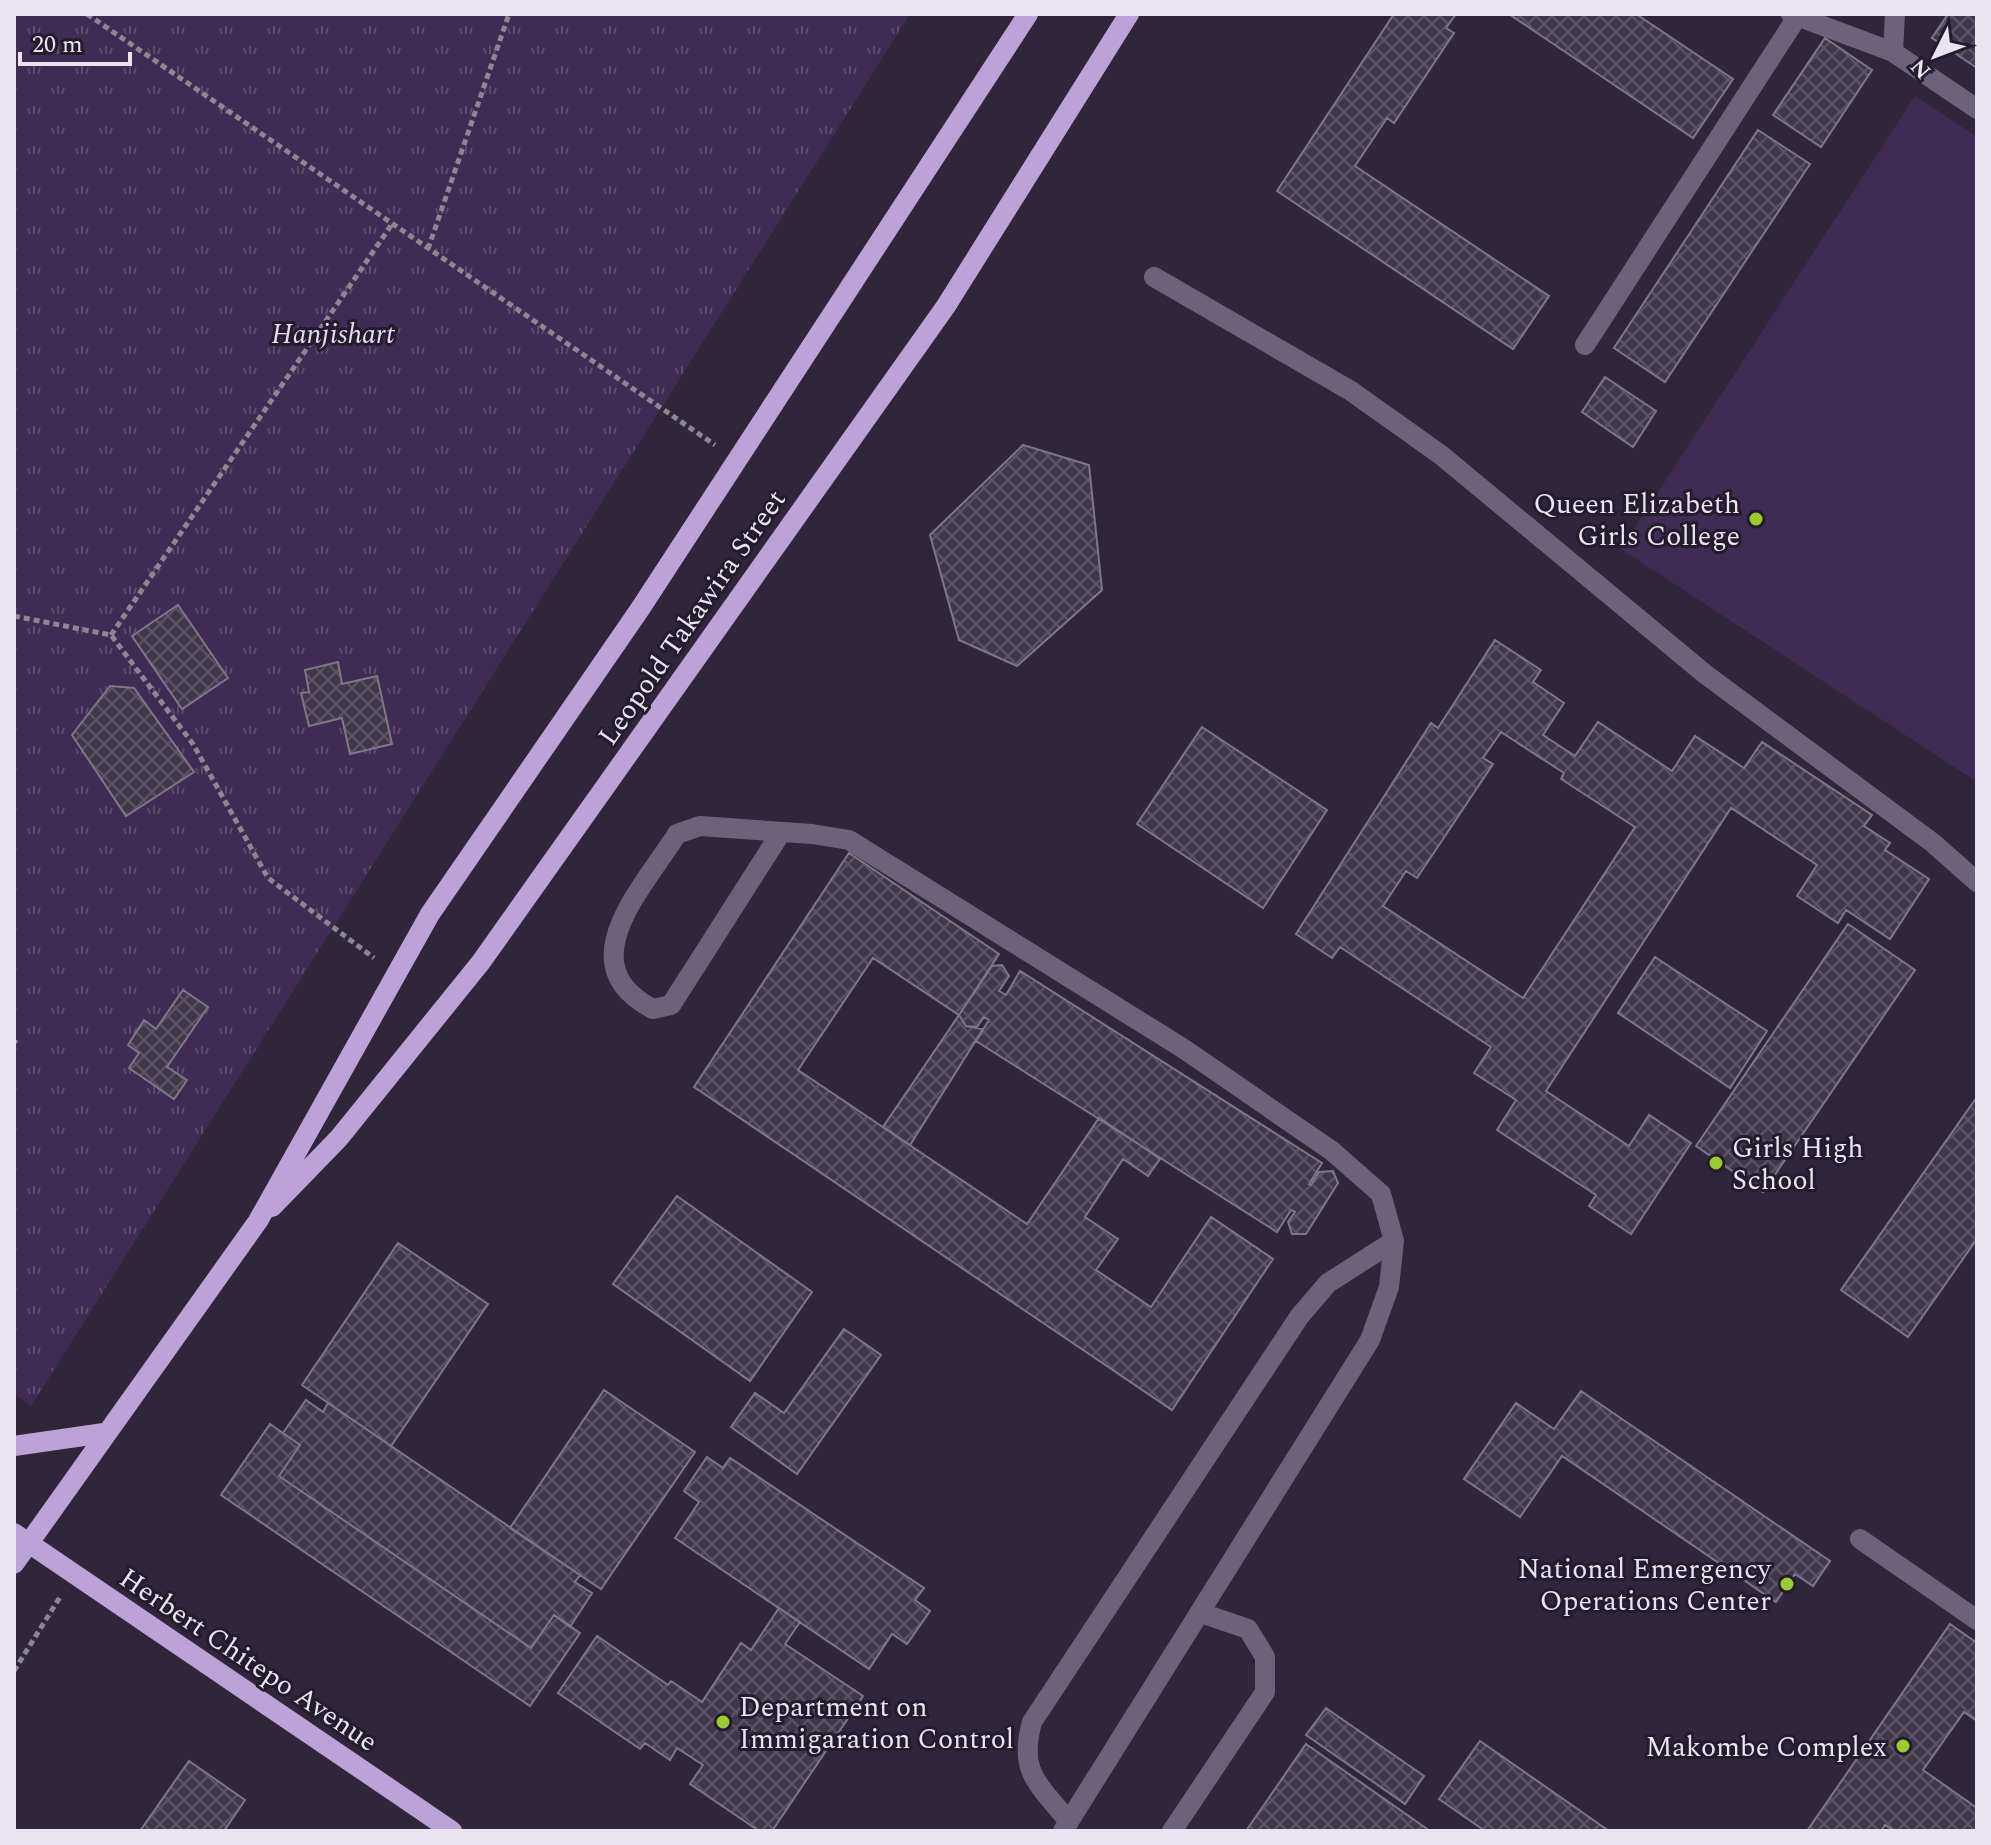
<svg xmlns="http://www.w3.org/2000/svg" width="1991" height="1845" font-family="Spectral,serif">
<style>
.built{fill:#30263b}
.grass{fill:#3f2c54}
.park{fill:url(#park-tufts)}
.building{fill:url(#building-cross-hatch);stroke:#7e7689;stroke-width:2;fill-rule:evenodd}
.lines{fill:none;stroke-linecap:round;stroke-linejoin:round}
.path{stroke:#8d8794;stroke-width:5;stroke-dasharray:6 4;stroke-linecap:butt}
.minor{stroke:#6d627b;stroke-width:20}
.major{stroke:#bba3d8;stroke-width:20}
.poi-dot{fill:#9cca31;stroke:#241c2c;stroke-width:3}
.labels{text-anchor:middle;stroke-width:6;stroke-linejoin:round;paint-order:stroke}
.park-label{font-size:28px;font-style:italic;fill:#e8d9fb;stroke:#241c2c}
.poi-label{font-size:28px;fill:#e9e4ef;stroke:#241c2c;text-anchor:end}
.street-label{font-size:28px;fill:#e9e4ef;stroke:#241c2c}
</style>
<defs>
<pattern id="park-tufts" width="24" height="20" patternUnits="userSpaceOnUse" patternTransform="scale(2)"><rect width="24" height="20" fill="#3f2c54"/><path d="M3 7l-1-3M5 7V3M7 7l1-3M15 17l-1-3M17 17v-4M19 17l1-3" fill="none" stroke="#5b4a6d"/></pattern>
<pattern id="building-cross-hatch" width="8" height="8" patternUnits="userSpaceOnUse" patternTransform="scale(2)"><rect width="8" height="8" fill="#40384a"/><path d="M0 0l8 8M0 8l8-8" fill="none" stroke="#5c5564"/></pattern>
</defs>
<rect width="100%" height="100%" fill="#241c2c"/>
<path class="built" d="M14 14H1977V1831H14Z"/>
<path class="grass" d="M1915 96 1977 137V782L1621 549Z"/>
<path class="park" d="M14 14H910L31 1406 14 1394Z"/>
<path class="building" d="M1394 14H1456L1446 28 1454 33 1394 123 1387 118 1355 166 1549 296 1513 349 1277 191Z
M1509 14H1636L1733 79 1693 138Z
M1948 14H1977V68L1932 38Z
M1825 38 1872 70 1821 147 1773 115Z
M1758 130 1810 164 1665 382 1614 348Z
M1605 377 1656 411 1633 447 1582 412Z
M1023 445 1089 465 1102 590 1017 666 959 640 930 535Z
M178 605 228 678 182 709 132 636Z
M1495 640 1541 670 1533 682 1564 703 1543 735 1575 756 1598 722 1672 771 1695 736 1744 768 1762 742 1872 815 1864 826 1890 843 1885 850 1929 879 1890 939 1846 910 1838 923 1797 896 1817 865 1731 808 1546 1091 1629 1146 1649 1115 1691 1143 1631 1234 1589 1206 1596 1195 1497 1130 1516 1100 1474 1073 1491 1047 1340 947 1332 958 1296 934 1431 723 1438 728ZM1501 732 1564 773 1561 779 1635 827 1523 998 1383 906 1406 871 1417 878 1493 764 1483 758Z
M338 662 342 684 377 676 392 744 350 754 342 718 309 726 301 693 309 692 305 670Z
M110 686 134 688 194 772 126 816 72 735Z
M1202 727 1327 810 1263 908 1137 824Z
M849 853 999 954 959 1015 873 958 798 1070 1027 1224 1099 1118 1134 1141 1160 1159 1148 1176 1123 1159 1085 1217 1118 1239 1096 1270 1151 1307 1211 1217 1273 1259 1172 1410 694 1087Z
M1848 924 1915 970 1763 1192 1696 1146Z
M1655 957 1767 1031 1730 1088 1618 1013Z
M1002 965 1009 976 999 991 1006 995 1020 971 1322 1163 1309 1184 1311 1185 1319 1172 1333 1171 1338 1183 1306 1234H1292L1288 1222 1295 1212 1291 1210 1277 1232 976 1041 989 1020 984 1017 977 1027 966 1026 959 1015 992 966Z
M183 990 208 1007 167 1067 187 1080 174 1099 129 1068 139 1053 128 1045 144 1020 156 1029Z
M959 1015 966 1026 983 1029 910 1145 883 1127Z
M1977 1097V1239L1908 1337 1841 1290Z
M677 1196 812 1292 750 1381 613 1284Z
M398 1243 488 1304 391 1446 302 1385Z
M844 1329 881 1355 797 1474 731 1427 755 1393 784 1413Z
M604 1390 695 1452 601 1589 510 1528Z
M1581 1391 1830 1561 1813 1586 1795 1574 1776 1602 1562 1456 1520 1517 1464 1479 1516 1403 1554 1429Z
M306 1400 323 1412 328 1403 580 1575 575 1582 592 1593 570 1627 554 1615 531 1648 279 1476 300 1445 283 1433Z
M270 1424 300 1445 279 1476 531 1648 554 1615 580 1633 530 1706 221 1495Z
M707 1457 723 1468 730 1458 924 1588 915 1600 930 1611 907 1644 892 1634 869 1669 675 1538 699 1502 684 1491Z
M779 1608 800 1622 785 1644 863 1696 772 1831H759L690 1784 703 1765 677 1748 670 1760 645 1743 640 1749 558 1693 597 1636 668 1685 671 1681 702 1702 741 1643 751 1650Z
M1950 1624 1977 1643V1721L1964 1712 1923 1770 1977 1808V1831H1894L1885 1825 1881 1831H1807Z
M1326 1708 1424 1776 1405 1804 1306 1735Z
M1480 1741 1609 1831H1485L1439 1799Z
M1306 1744 1430 1831H1246Z
M189 1761 245 1800 224 1831H140Z"/>
<g class="lines">
<path class="path" d="M87 14 715 445
M428 249 509 14
M14 616 111 635 193 744 268 878 374 958
M111 635 392 224
M14 1041 17 1043
M14 1671 60 1597"/>
<path class="minor" d="M1791 14 1893 52 1895 14
M1893 52 1977 109
M1154 277 1351 391 1441 455 1705 674 1933 843 1977 882
M1585 345 1797 17
M780 834 671 1005 653 1009C568 965 642 889 677 834L700 826 812 834 849 840 1184 1049 1332 1151 1381 1194 1394 1241 1389 1287 1370 1340 1063 1831
M1860 1539 1977 1620
M1069 1822C1039 1784 1018 1773 1032 1722L1299 1317 1328 1283 1394 1241
M1172 1831 1265 1692V1657L1248 1629 1201 1613"/>
<path class="major" d="M272 1207 339 1138 481 962 946 306 1129 14
M14 1446 104 1433
M14 1533 452 1831
M14 1564 258 1221 430 914 640 609 1028 14"/>
</g>
<g class="poi-dot">
<circle cx="1756" cy="519" r="8"/>
<circle cx="1716" cy="1163" r="8"/>
<circle cx="1787" cy="1584" r="8"/>
<circle cx="723" cy="1722" r="8"/>
<circle cx="1903" cy="1746" r="8"/>
</g>
<g class="labels">
<g class="park-label">
<text x="333" y="343">Hanjishart</text>
</g>
<g class="poi-label">
<text x="1740" y="513">Queen Elizabeth<tspan x="1740" dy="32">Girls College</tspan></text>
<text x="1732" y="1157" text-anchor="start">Girls High<tspan x="1732" dy="32">School</tspan></text>
<text x="1771" y="1578">National Emergency<tspan x="1771" dy="32">Operations Center</tspan></text>
<text x="739" y="1716" text-anchor="start">Department on<tspan x="739" dy="32">Immigaration Control</tspan></text>
<text x="1887" y="1756">Makombe Complex</text>
</g>
<g class="street-label">
<text transform="translate(691 617) rotate(-55)" y="10">Leopold Takawira Street</text>
<text transform="translate(249 1659) rotate(34)" y="10">Herbert Chitepo Avenue</text>
</g>
</g>
<rect width="1991" height="1845" fill="none" stroke="#e9e4ef" stroke-width="32"/>
<g transform="translate(1935 56) rotate(228)" stroke="#241c2c" stroke-width="6" paint-order="stroke">
<path d="M0-6L14 30L0 20L-14 30Z" fill="#e9e4ef"/>
<text y="-12" font-size="22" font-weight="bold" text-anchor="middle" fill="#e9e4ef">N</text>
</g>
<path d="M20 52v12h110v-12" fill="none" stroke="#e9e4ef" stroke-width="4"/>
<text x="32" y="52" font-size="24" fill="#e9e4ef" stroke="#241c2c" stroke-width="6" paint-order="stroke">20 m</text>
</svg>
